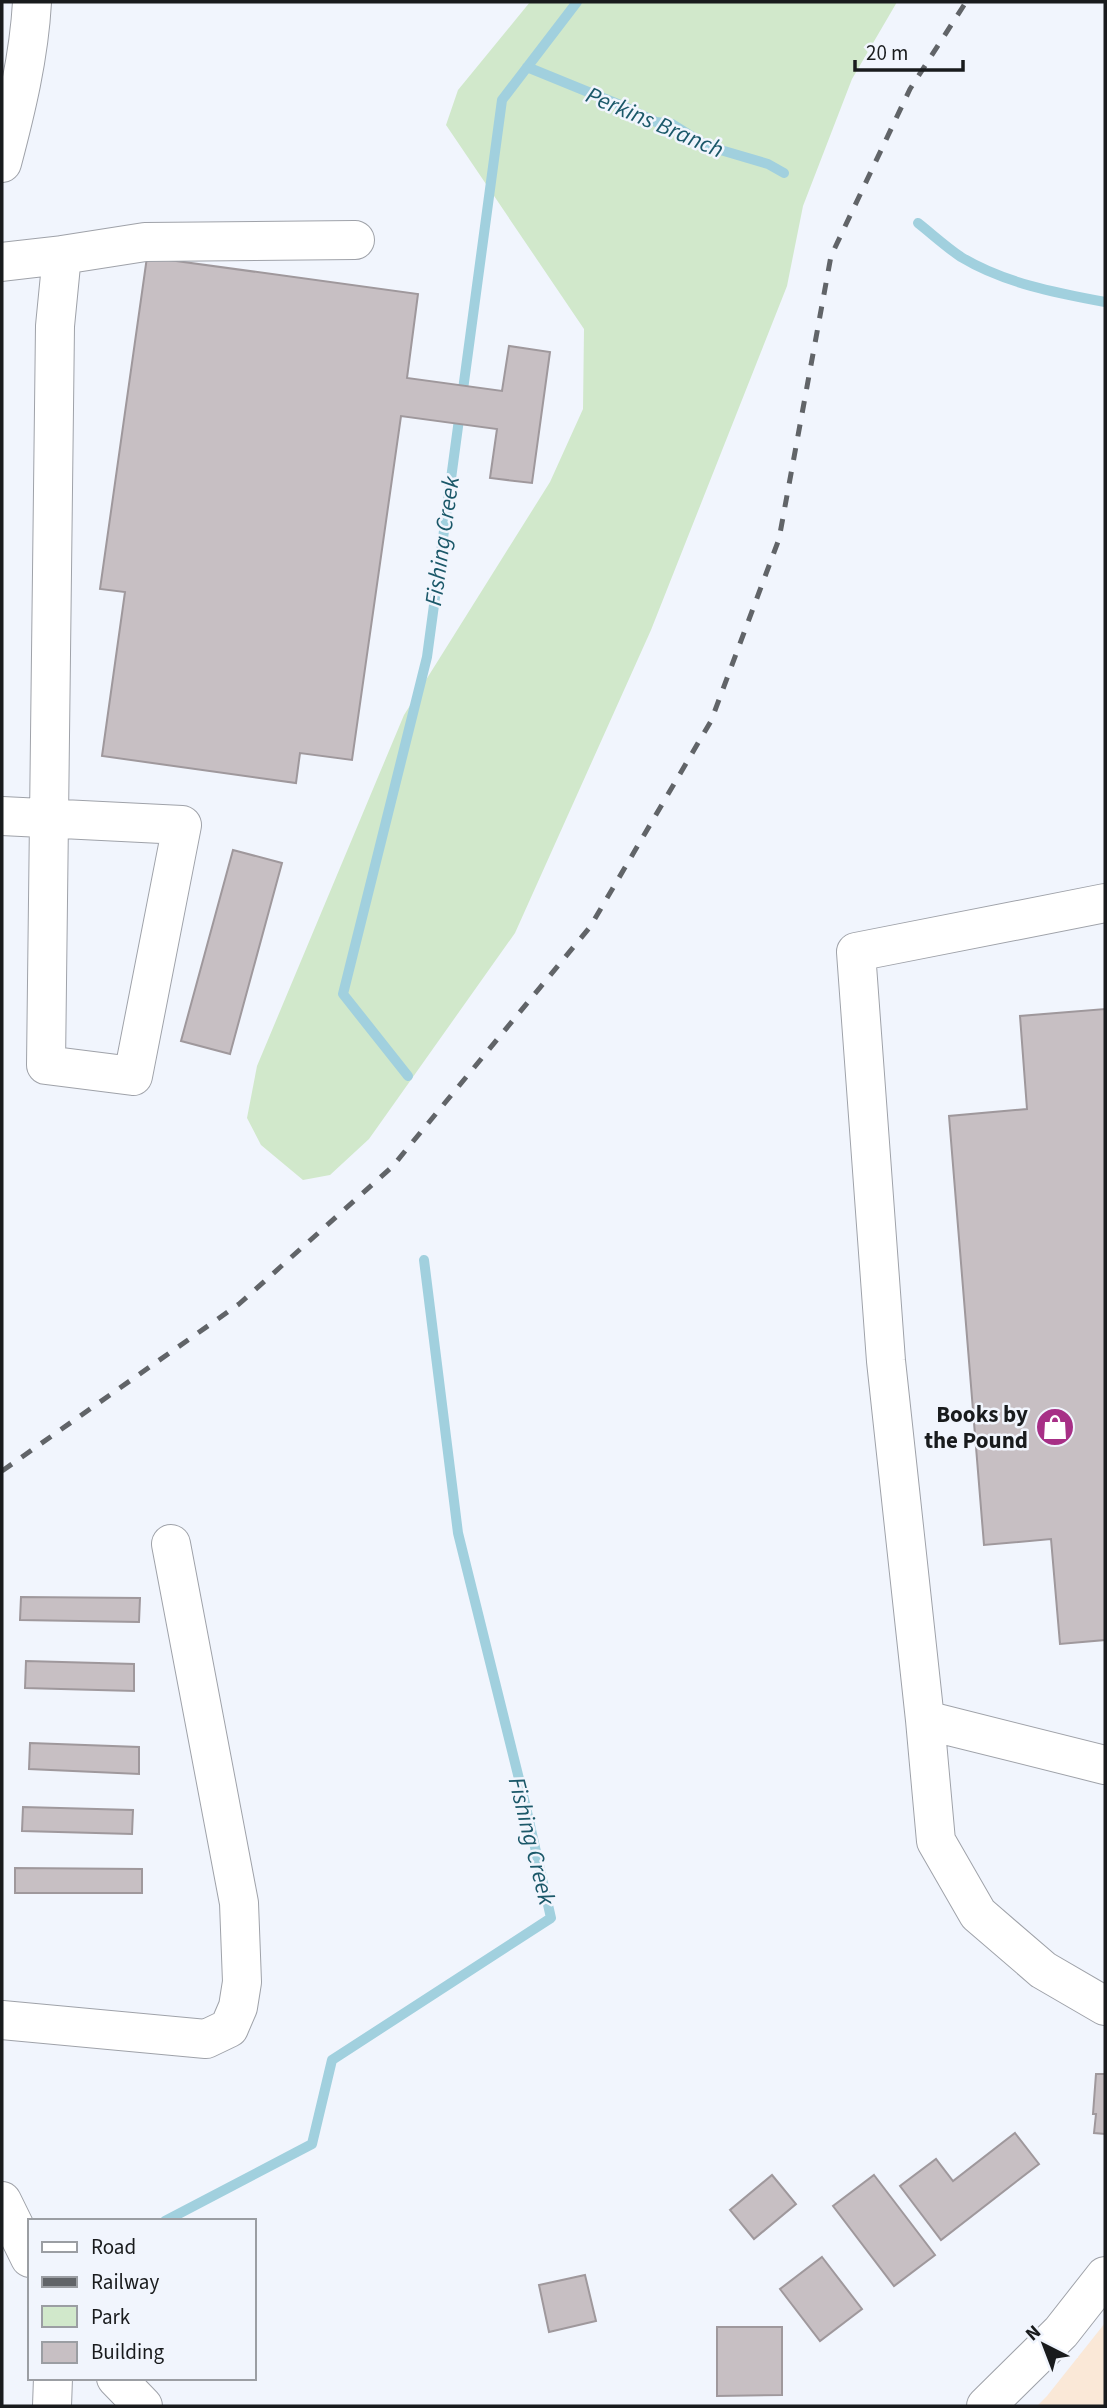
<svg xmlns="http://www.w3.org/2000/svg" width="1107" height="2408" font-family="'Source Sans 3',sans-serif">
<style>
.commercial{fill:#fae8d7}
.green{fill:#d1e8cb}
.lines{fill:none;stroke-linecap:round;stroke-linejoin:round}
.stream{stroke:#a1d0de;stroke-width:10}
.building{fill:#c7bfc3;stroke:#9f989c;stroke-width:2}
.minor-casing{stroke:#9fa2a9;stroke-width:40}
.minor{stroke:#fff;stroke-width:38}
.rail{stroke:#616468;stroke-width:5;stroke-dasharray:12 12;stroke-linecap:butt}
.labels{text-anchor:middle;stroke-width:5;stroke-linejoin:round;paint-order:stroke}
.poi-label{font-size:23px;font-weight:bold;fill:#191b1d;stroke:#f1f5fd;text-anchor:end}
.water-label{font-size:24px;font-style:italic;fill:#1b5869;stroke:#f1f5fd}
</style>
<rect width="100%" height="100%" fill="#f1f5fd"/>
<path class="commercial" d="M1105 2323V2406H1037L1047 2396Z"/>
<path class="green" d="M530 2H897L852 79 803 206 787 286 651 630 515 933 369 1139 330 1175 303 1180 261 1145 247 1118 257 1066 404 715 550 482 583 409 584 329 446 125 458 90Z"/>
<g class="lines">
<path class="stream" d="M527 67 625 107 656 122 672 124 707 146 768 164 784 173
M918 223C932 234 946 247 961 257 1004 283 1056 293 1105 302
M408 1076 343 994 427 657 502 100 577 2
M165 2221 312 2144 332 2060 551 1918 525 1803 458 1533 424 1260"/>
</g>
<path class="building" d="M147 257 418 294 407 378 502 391 509 346 550 352 532 483 490 478 497 429 401 416 352 760 300 753 296 783 102 756 125 592 100 589Z
M233 850 282 863 230 1054 181 1041Z
M1105 1009V1640L1060 1644 1051 1539 984 1545 949 1116 1027 1109 1020 1016Z
M21 1597 140 1598 139 1622 20 1620Z
M26 1661 134 1664V1691L25 1688Z
M30 1743 139 1747V1774L29 1769Z
M23 1807 133 1810 132 1834 22 1831Z
M15 1868 142 1869V1893H15Z
M1096 2074H1105V2134L1094 2133 1096 2114H1093Z
M1015 2133 1039 2164 941 2240 900 2186 936 2159 953 2181Z
M772 2175 796 2204 754 2239 730 2210Z
M874 2175 935 2255 894 2286 833 2206Z
M822 2257 862 2309 820 2341 780 2289Z
M585 2275 596 2321 549 2332 539 2285Z
M717 2327H782V2395L717 2396Z"/>
<g class="lines">
<defs>
<path id="minor" d="M2 163C16 110 29 57 32 2
M2 262 62 255
M2 816 182 825 133 1076 46 1065 55 326 62 255 145 242 355 240
M1105 903 856 952 886 1361 925 1720 936 1841 978 1914 1043 1970 1105 2006
M925 1720 1105 1765
M2 2020 206 2039 229 2028 238 2007 242 1982 239 1903 171 1544
M2 2201 30 2258
M116 2378 143 2406
M52 2406 53 2378
M986 2406 1061 2332 1105 2276"/>
</defs>
<use href="#minor" class="minor-casing"/>
<use href="#minor" class="minor"/>
<path class="rail" d="M2 1471 239 1304 392 1167 590 927 711 721 779 539 831 256 910 89 966 2"/>
</g>
<defs>
<symbol id="shop-disc" viewBox="-11 -11 22 22"><circle r="9.5" fill="#a72f86" stroke="#f1f5fd"/><path d="M-5-2.5h2.3a2.7 3.5 0 0 1 5.4 0H5L5.5 6h-11ZM-1.5-2.5h3a1.5 2.3 0 0 0-3 0Z" fill="#fff"/></symbol>
</defs>
<g fill-rule="evenodd">
<use href="#shop-disc" x="1033" y="1405" width="44" height="44"/>
</g>
<g class="labels">
<g class="poi-label">
<text x="1028" y="1422">Books by<tspan x="1028" dy="26">the Pound</tspan></text>
</g>
<g class="water-label">
<text transform="translate(655 122) rotate(23)" y="8">Perkins Branch</text>
<text transform="translate(442 541) rotate(-82)" y="8">Fishing Creek</text>
<text transform="translate(532 1841) rotate(76)" y="8">Fishing Creek</text>
</g>
</g>
<rect width="1107" height="2408" fill="none" stroke="#191b1d" stroke-width="7"/>
<rect x="28" y="2219" width="228" height="161" fill="#f1f5fd" stroke="#9b9ea3" stroke-width="2"/>
<rect x="42" y="2242" width="35" height="10" fill="#ffffff" stroke="#9b9ea3" stroke-width="2"/>
<text x="91" y="2254" font-size="21" fill="#191b1d">Road</text>
<rect x="42" y="2277" width="35" height="10" fill="#616468" stroke="#9b9ea3" stroke-width="2"/>
<text x="91" y="2289" font-size="21" fill="#191b1d">Railway</text>
<rect x="42" y="2306" width="35" height="21" fill="#d1e8cb" stroke="#9b9ea3" stroke-width="2"/>
<text x="91" y="2324" font-size="21" fill="#191b1d">Park</text>
<rect x="42" y="2342" width="35" height="21" fill="#c7bfc3" stroke="#9b9ea3" stroke-width="2"/>
<text x="91" y="2359" font-size="21" fill="#191b1d">Building</text>
<g transform="translate(1044 2345) rotate(318)" stroke="#f1f5fd" stroke-width="5" paint-order="stroke">
<path d="M0-5L12 26L0 18L-12 26Z" fill="#191b1d"/>
<text y="-10" font-size="19" font-weight="bold" text-anchor="middle" fill="#191b1d">N</text>
</g>
<path d="M855 60v10h108v-10" fill="none" stroke="#191b1d" stroke-width="3.5"/>
<text x="866" y="60" font-size="21" fill="#191b1d" stroke="#f1f5fd" stroke-width="5" paint-order="stroke">20 m</text>
</svg>
